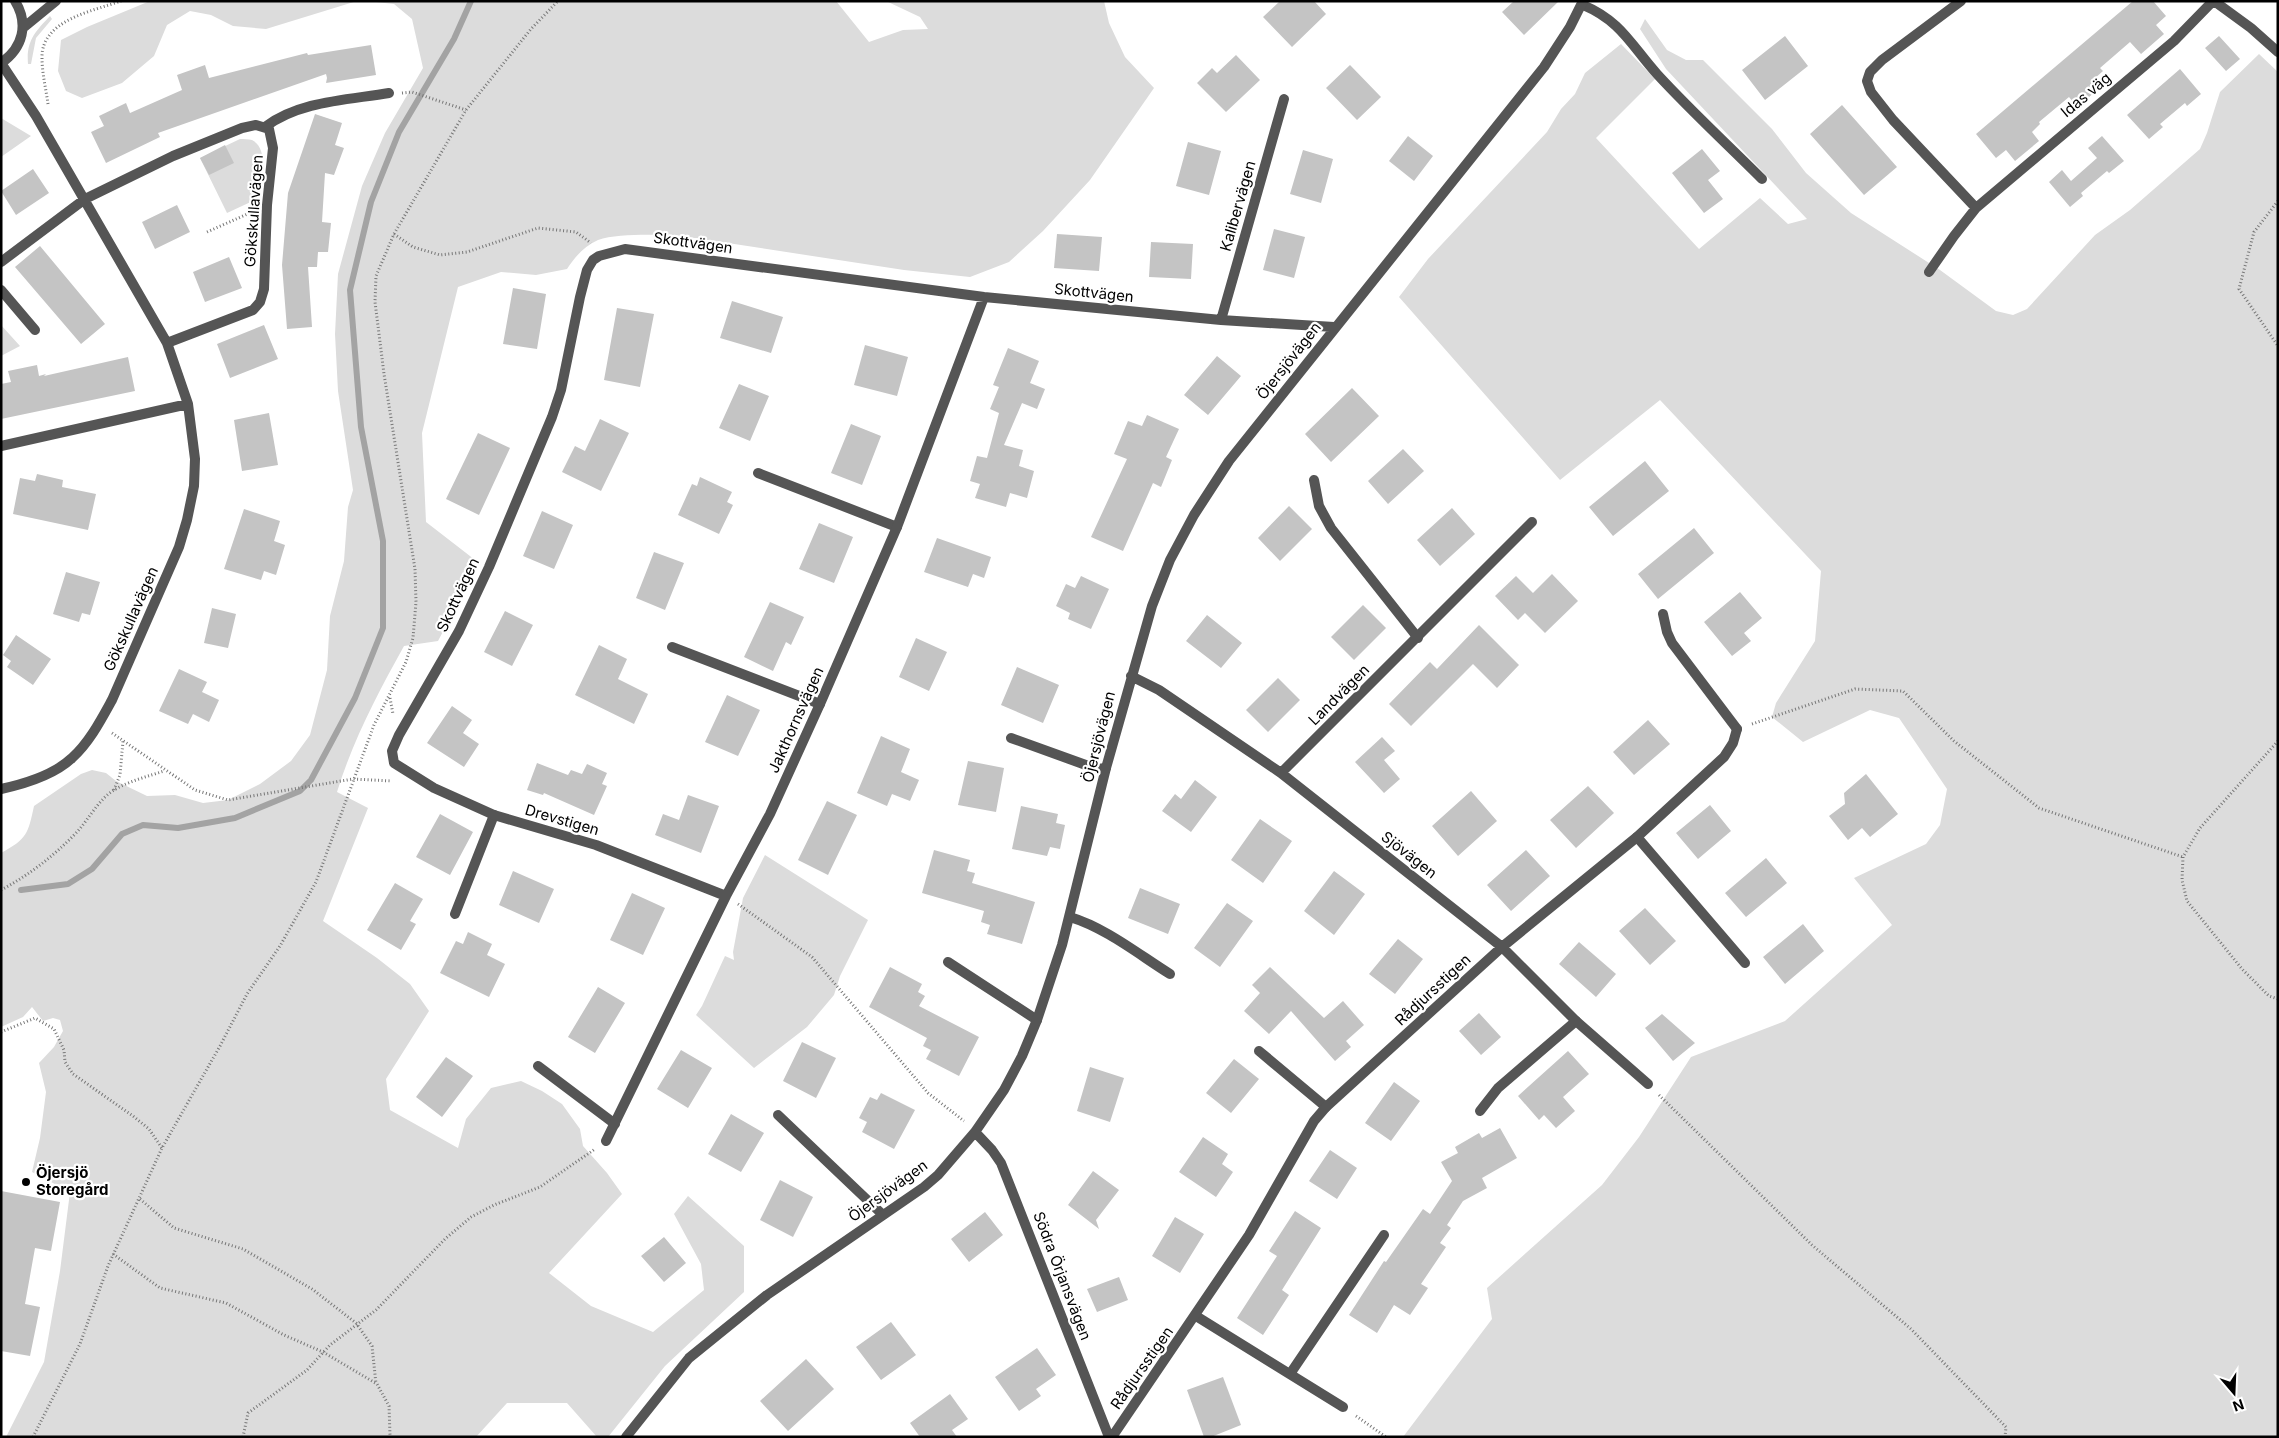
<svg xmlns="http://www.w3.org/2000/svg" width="2279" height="1438" font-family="Inter,sans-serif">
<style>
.green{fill:#dcdcdc}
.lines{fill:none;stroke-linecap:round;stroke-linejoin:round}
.stream{stroke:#a3a3a3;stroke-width:6}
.building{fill:#c4c4c4}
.path{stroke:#777;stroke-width:3;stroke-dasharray:1 2.5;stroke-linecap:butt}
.service{stroke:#555;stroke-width:10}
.minor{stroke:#555;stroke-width:10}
.tertiary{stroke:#555;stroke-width:10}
.poi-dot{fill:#000;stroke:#fff;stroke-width:2}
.labels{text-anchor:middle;stroke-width:4.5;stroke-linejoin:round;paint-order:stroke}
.street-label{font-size:15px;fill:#000;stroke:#fff}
.poi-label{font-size:15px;font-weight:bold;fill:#000;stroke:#fff;text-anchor:start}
</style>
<rect width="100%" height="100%" fill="#fff"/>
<path class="green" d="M150 1H357L266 29 233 26 211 15 190 11 167 25 154 56 122 83 82 98 66 91 58 71 61 40 87 27Z
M367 1H836L869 42 903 30 928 29 920 17 886 1H1104L1109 23 1125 57 1154 88 1090 180 1043 231 1009 262 970 277 904 270 675 235C655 235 617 233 598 240 584 246 575 257 567 269L536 275 501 272 458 287 422 433 426 522 479 563 438 641 404 646C378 693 353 740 337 792L368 808 323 921 377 958 410 984 429 1011 386 1079 390 1110 458 1148 466 1119 491 1088 521 1081 542 1091 562 1104 580 1129 583 1146 607 1173 622 1194 549 1273 591 1306 653 1332 704 1290 701 1264 674 1214 688 1196 744 1246V1292L665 1366 608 1437H597L567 1403H507L476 1437H6L44 1362 60 1271 70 1192 32 1172 40 1138 46 1092 39 1063 54 1047 63 1031 60 1020 53 1018 43 1021 32 1007 23 1017 1 1027V853C27 839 28 834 34 806L81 774 92 770 106 773 116 781 147 796 175 795 203 803 228 800 260 784 291 761 310 735 327 670 330 616 344 561 348 507 353 490 338 391 335 334 338 274 362 186 385 133 423 68 412 19 394 4Z
M50 16 52 19 36 38 31 64H28C26 40 36 31 50 16Z
M1645 19 1667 50 1686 60H1703L1772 129 1806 173 1851 213 1940 270 1996 311 2013 315 2027 309 2095 235 2130 210 2200 149 2207 133 2220 92 2259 54 2278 72V1437H1403L1492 1319 1487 1288 1602 1185 1639 1137 1691 1057 1785 1021 1892 925 1854 878 1926 844 1940 825 1947 789 1899 718 1870 710 1803 742 1772 717 1776 703 1815 641 1821 571 1660 400 1560 480 1399 297 1428 259 1547 132 1561 109 1575 94 1585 73 1621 44 1655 79 1596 138 1699 249 1760 198 1788 224 1807 219 1666 69 1640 29Z
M1 118 31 136 1 157Z
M240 139C243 139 249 139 252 140 270 149 261 183 259 198L227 213 200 158Z
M1 325 20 346 1 356Z
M765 855 868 920 840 976 834 995 807 1027 754 1068 696 1015 702 1006 725 956 734 960 733 952 743 898Z"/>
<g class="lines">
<path class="stream" d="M21 890 68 884 92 869 122 834 143 825 178 828 235 818 300 791 311 780 355 698 383 628V541L361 427 350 290 371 202 399 132 454 39 471 1"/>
</g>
<path class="building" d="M1280 1H1314L1326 14 1292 47 1263 17Z
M1514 1H1559L1524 35 1502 12Z
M2133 1H2153L2166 16 2156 25 2164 34 2141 54 2130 42 2100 68 2103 71 2094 79 2101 87 2077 107 2069 97 2039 122 2040 124 2032 132 2039 141 2015 161 2006 150 1996 158 1976 134Z
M1785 36 1808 66 1765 100 1742 70Z
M2219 36 2240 59 2226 71 2205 48Z
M371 45 376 75 326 83 327 78 326 74 158 133 160 137 106 163 91 132 104 126 99 116 126 103 130 113 182 90 177 75 205 65 209 78 307 53 308 55Z
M1236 55 1260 80 1226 112 1197 83 1212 68 1217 73Z
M1350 65 1381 97 1357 120 1326 88Z
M2180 69 2201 94 2187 106 2185 103 2160 124 2163 127 2149 139 2127 115Z
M1842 105 1897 167 1864 195 1810 134Z
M315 114 342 123 335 145 344 148 334 175 325 173 322 222 331 223 328 252H318L317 267H308L312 327 287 329 282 265 288 193Z
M1408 136 1433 156 1414 181 1389 161Z
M2102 136 2124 161 2109 173 2107 171 2081 193 2083 196 2070 207 2049 182 2062 170 2071 181 2097 158 2088 148Z
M1188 142 1221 151 1209 195 1176 186Z
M225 145 234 163 209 175 200 158Z
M1702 149 1720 171 1708 180 1723 199 1704 213 1672 173Z
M1303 150 1333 159 1321 203 1290 194Z
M33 169 49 193 16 215 1 191Z
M177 205 190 232 155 249 142 222Z
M1274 229 1305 237 1294 278 1263 270Z
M1057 234 1102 237 1099 271 1054 268Z
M1151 242 1193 244 1191 279 1149 277Z
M40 246 105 324 81 344 15 267Z
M229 257 242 288 205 302 193 272Z
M513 288 546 294 537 349 503 344Z
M732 301 783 317 771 353 720 338Z
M617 308 654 314 640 387 604 380Z
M264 325 278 359 230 378 217 344Z
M865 345 908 357 897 396 854 385Z
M1008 348 1039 361 1030 383 1045 389 1037 409 1022 403 1004 445 1023 450 1019 466 1034 471 1027 498 1010 493 1006 507 975 498 980 484 970 481 977 456 987 458 999 413 990 409 999 387 993 385Z
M1217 356 1241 376 1208 415 1184 395Z
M128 357 135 391 1 419V384L11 382 8 371 37 365 39 376 46 374 44 376Z
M739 384 769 396 750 441 719 428Z
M1352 388 1379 416 1331 462 1305 434Z
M269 413 278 465 242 471 234 420Z
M1147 415 1179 429 1166 457 1172 460 1161 487 1153 483 1123 551 1091 537 1127 459 1114 454 1128 421 1142 426Z
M600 419 629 433 601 491 562 472 575 446 585 451Z
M851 424 881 436 862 485 831 473Z
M478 433 510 448 479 515 446 499Z
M1403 449 1424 471 1388 504 1368 481Z
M1645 461 1669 491 1613 536 1589 507Z
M37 474 63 480 62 487 96 494 88 530 13 514 20 478 35 481Z
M700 477 732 492 727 502 733 505 719 534 678 515 692 484 697 486Z
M1289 506 1312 529 1280 561 1258 538Z
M1452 508 1475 534 1440 566 1417 540Z
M244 509 280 521 274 541 285 545 276 575 264 571 261 580 224 569Z
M542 511 573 525 554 569 523 556Z
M819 523 853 537 834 583 799 569Z
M1694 528 1714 553 1658 599 1638 574Z
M937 538 991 557 984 578 973 574 968 587 924 572Z
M654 552 684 563 665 610 636 598Z
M66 572 100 582 90 615 82 613 79 622 53 614Z
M1552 574 1578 601 1545 633 1525 613 1518 620 1495 596 1516 576 1533 593Z
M1081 576 1109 589 1091 629 1068 619 1070 613 1056 606 1066 584 1075 588Z
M1740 592 1762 618 1744 633 1751 641 1732 656 1704 622Z
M770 602 804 617 791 645 786 642 773 671 744 657Z
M1363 605 1386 628 1354 660 1331 637Z
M212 608 236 614 228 648 204 643Z
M505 611 533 625 512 666 484 652Z
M1207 615 1242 643 1221 668 1186 641Z
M1479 625 1519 665 1497 688 1473 664 1411 726 1389 704 1430 662 1437 669Z
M16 635 51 659 33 685 7 667 11 661 3 655Z
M916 638 947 652 929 691 899 677Z
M599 645 627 659 618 679 648 694 634 724 575 695Z
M1017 667 1059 685 1043 723 1001 705Z
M179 669 207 682 202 692 219 700 209 722 193 714 188 724 159 711Z
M1278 678 1300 700 1268 732 1246 710Z
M727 695 760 710 738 756 705 742Z
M452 706 472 720 463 733 479 744 464 767 427 743Z
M1648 720 1670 744 1634 775 1613 752Z
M881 736 910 749 901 772 919 780 910 801 892 794 887 806 857 793Z
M1382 737 1395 751 1384 760 1400 779 1384 793 1355 762Z
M968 761 1004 768 996 812 958 805Z
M537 763 568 775 571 770 582 774 587 764 607 773 602 784 607 786 594 815 544 793 543 795 527 790Z
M1866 774 1898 814 1870 837 1862 828 1848 840 1829 816 1845 804 1844 793Z
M1195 780 1217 797 1191 832 1162 811 1175 794 1181 799Z
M1588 786 1614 813 1576 848 1550 820Z
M1471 791 1497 821 1458 856 1432 826Z
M688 795 719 806 701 853 655 835 663 814 679 820Z
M827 801 857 815 828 875 798 860Z
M1710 805 1731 831 1698 859 1676 833Z
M1021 806 1058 814 1056 823 1065 825 1060 849 1050 847 1047 856 1012 849Z
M440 814 473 832 450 875 416 857Z
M1260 819 1292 841 1263 883 1231 860Z
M934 850 970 860 967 871 975 873 972 883 1035 902 1022 944 987 934 990 925 981 922 984 911 922 893Z
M1526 850 1550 876 1511 911 1487 885Z
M1766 858 1787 883 1746 917 1725 893Z
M513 871 554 889 539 923 499 905Z
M1334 871 1365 894 1334 935 1304 911Z
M395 883 423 899 410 921 416 924 401 950 367 930Z
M1140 888 1180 904 1168 934 1128 918Z
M632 893 665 908 643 955 610 940Z
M1227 903 1253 921 1220 967 1194 948Z
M1645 908 1676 941 1650 965 1619 931Z
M1803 924 1824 951 1785 984 1763 957Z
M468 932 492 944 487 955 505 964 489 997 440 973 456 941 463 944Z
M1398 939 1423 959 1395 994 1369 974Z
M1579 942 1616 974 1596 997 1559 964Z
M890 967 922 984 918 992 925 996 919 1006 979 1037 959 1076 926 1059 931 1050 923 1046 927 1038 869 1007Z
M1270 967 1324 1018 1343 1001 1364 1025 1346 1041 1351 1047 1335 1061 1291 1011 1269 1034 1244 1011 1260 993 1252 985Z
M598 987 625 1003 595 1053 568 1037Z
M1479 1013 1501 1037 1481 1055 1459 1031Z
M1662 1014 1695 1043 1673 1061 1645 1028Z
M802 1042 836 1058 816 1098 783 1081Z
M681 1050 712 1068 688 1108 657 1089Z
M1568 1051 1589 1074 1563 1097 1575 1111 1556 1128 1544 1115 1539 1120 1518 1096Z
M446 1057 473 1076 442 1117 416 1097Z
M1234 1059 1259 1079 1231 1113 1206 1093Z
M1090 1067 1124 1078 1110 1122 1077 1111Z
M1394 1082 1420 1101 1391 1141 1365 1123Z
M881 1093 915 1110 894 1149 862 1132 867 1122 859 1118 870 1097 877 1100Z
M731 1114 764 1133 741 1172 708 1154Z
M1500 1128 1517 1158 1482 1178 1487 1188 1463 1201 1447 1225 1451 1228 1440 1243 1446 1247 1421 1284 1428 1288 1410 1315 1394 1305 1377 1333 1349 1315 1384 1261 1386 1262 1423 1209 1430 1214 1452 1181 1441 1162 1458 1153 1455 1147 1479 1133 1482 1138Z
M1203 1137 1228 1154 1222 1164 1233 1172 1216 1197 1179 1172Z
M1330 1150 1357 1168 1337 1199 1309 1181Z
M1093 1171 1119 1190 1096 1220 1099 1229 1068 1205Z
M780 1180 813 1197 793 1237 760 1220Z
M1 1191 60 1202 51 1251 35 1248 25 1304 40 1307 30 1356 1 1351Z
M1295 1211 1321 1228 1282 1290 1289 1295 1263 1335 1237 1318 1277 1256 1269 1251Z
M985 1212 1003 1235 969 1262 951 1239Z
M1175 1217 1204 1234 1180 1273 1152 1256Z
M664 1237 686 1263 664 1282 641 1256Z
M1119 1277 1128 1300 1097 1312 1087 1289Z
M891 1322 916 1355 881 1380 856 1347Z
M1037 1348 1056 1375 1036 1389 1041 1396 1019 1411 995 1377Z
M806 1359 834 1389 788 1431 760 1401Z
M1223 1377 1241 1425 1211 1437H1204L1187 1390Z
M950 1394 968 1419 952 1430 957 1437H920L910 1423Z"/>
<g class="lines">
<path class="path" d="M402 93 412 92 466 110
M48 104C46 89 42 73 42 58 41 20 93 11 121 1
M2278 201 2254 232 2239 289 2278 346
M207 232 252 212
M394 234 413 247 440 255 467 252 538 228 576 232 591 243
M390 698 393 714
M1752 724 1855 689 1903 691 1954 741 2039 808 2183 857
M112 733 195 790 228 800 353 779 392 781
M2278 741 2200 828 2183 857 2182 880 2187 901 2242 969 2269 996 2278 999
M114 790 120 775 123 741
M1 890C29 875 54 856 77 832 89 819 98 800 114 790 129 781 149 776 164 771
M738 904 812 957 928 1093 964 1121
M1 1032 35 1018 54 1029 64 1050 65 1062 73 1074 133 1116 149 1129 162 1148
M1659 1095 1812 1245 1911 1329 2006 1427 2005 1437
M140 1199 174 1228 243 1249 312 1289 356 1323 372 1346 376 1384
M113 1254 160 1288 226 1303 284 1335 323 1352 377 1384 389 1406 390 1435
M1356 1416 1386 1437
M33 1437 80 1344 108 1266 162 1148 220 1046 247 994 280 946 316 882 374 725 406 662 413 638 416 602 415 569 384 374 375 302 376 276 394 234 466 110 531 29 558 1
M243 1437 248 1413 307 1370 330 1345 376 1310 446 1238 471 1217 494 1205 540 1187 595 1149"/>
<path class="service" d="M1583 5C1621 21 1631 45 1657 74 1690 110 1727 144 1762 179
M265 127C299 101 348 100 389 93
M1 290 35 330
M758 473 897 527
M1314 480 1319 506 1331 528 1418 638
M1663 614 1667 632 1672 643 1737 729
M672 647 820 704
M1011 738 1097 769 1106 768
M1637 837 1745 963
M455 914 494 815
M1070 917C1106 928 1138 954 1170 974
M948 962 1037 1020
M1259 1051 1326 1107
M538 1066 615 1124
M1480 1111 1498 1088 1576 1021
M778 1115 882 1214
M1196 1316 1343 1407
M1290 1374 1384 1235"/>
<path class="minor" d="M1961 1 1882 60 1870 72 1867 81 1871 92 1893 120 1976 208 2174 41 2213 1
M2214 1 2251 28 2278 52
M1 262 85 199 173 156 242 128 256 125 269 129 273 148 267 205 264 289 260 302 253 310 167 343
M1929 272 1954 236 1976 208
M1221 320 1284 99
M1 446 188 404
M1131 676 1159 690 1281 773 1502 947 1576 1021 1648 1084
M1281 773 1532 522
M1 789C24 784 54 775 72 758 89 743 101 720 112 700L179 547 187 520 194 486 195 459 188 404 167 343 36 116 1 63
M726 896 596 845 494 815 434 788 394 763 392 751 399 735 459 631 489 567 552 417 561 390 580 297 587 270 593 260 599 256 625 249 984 297 1221 320 1334 327
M975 1132 992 1150 1001 1163 1109 1437
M606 1141 726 896 770 814 820 704 897 527 984 297
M626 1437 689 1358 767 1295 924 1187 938 1175 975 1132 1004 1090 1022 1056 1037 1020 1062 945 1106 768 1152 606 1170 560 1194 515 1229 461 1544 67 1570 27 1583 1
M1112 1437 1249 1235 1314 1121 1326 1107 1502 947 1637 837 1724 757 1733 743 1737 729"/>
<path class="tertiary" d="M23 28 56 1
M1 63C23 48 29 24 15 1"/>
</g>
<circle class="poi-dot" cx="26" cy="1182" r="5"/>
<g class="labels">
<g class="street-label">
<text transform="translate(2086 95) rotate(-40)" y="5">Idas väg</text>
<text transform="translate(1238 206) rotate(-74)" y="5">Kalibervägen</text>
<text transform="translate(254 211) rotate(-86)" y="5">Gökskullavägen</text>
<text transform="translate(693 243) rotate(8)" y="5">Skottvägen</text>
<text transform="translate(1094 293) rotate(6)" y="5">Skottvägen</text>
<text transform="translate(1289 361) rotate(-52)" y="5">Öjersjövägen</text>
<text transform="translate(458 595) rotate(-65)" y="5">Skottvägen</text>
<text transform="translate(131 619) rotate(-66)" y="5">Gökskullavägen</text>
<text transform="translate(1339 695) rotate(-45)" y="5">Landvägen</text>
<text transform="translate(796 720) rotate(-66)" y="5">Jakthornsvägen</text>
<text transform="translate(1099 737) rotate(-76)" y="5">Öjersjövägen</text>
<text transform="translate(562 820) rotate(16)" y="5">Drevstigen</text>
<text transform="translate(1409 855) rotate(38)" y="5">Sjövägen</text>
<text transform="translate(1433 990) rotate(-43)" y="5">Rådjursstigen</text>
<text transform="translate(888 1191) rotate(-36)" y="5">Öjersjövägen</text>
<text transform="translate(1062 1276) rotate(69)" y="5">Södra Örjansvägen</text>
<text transform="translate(1142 1368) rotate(-55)" y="5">Rådjursstigen</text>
</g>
<g class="poi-label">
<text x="36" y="1178">Öjersjö<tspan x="36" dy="17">Storegård</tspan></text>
</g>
</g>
<rect width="2279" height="1438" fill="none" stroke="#000000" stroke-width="5"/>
<g transform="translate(2234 1393) rotate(161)" stroke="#ffffff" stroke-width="4" paint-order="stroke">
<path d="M0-4L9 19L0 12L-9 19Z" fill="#000000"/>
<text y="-8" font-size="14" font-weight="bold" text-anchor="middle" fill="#000000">N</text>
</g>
</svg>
